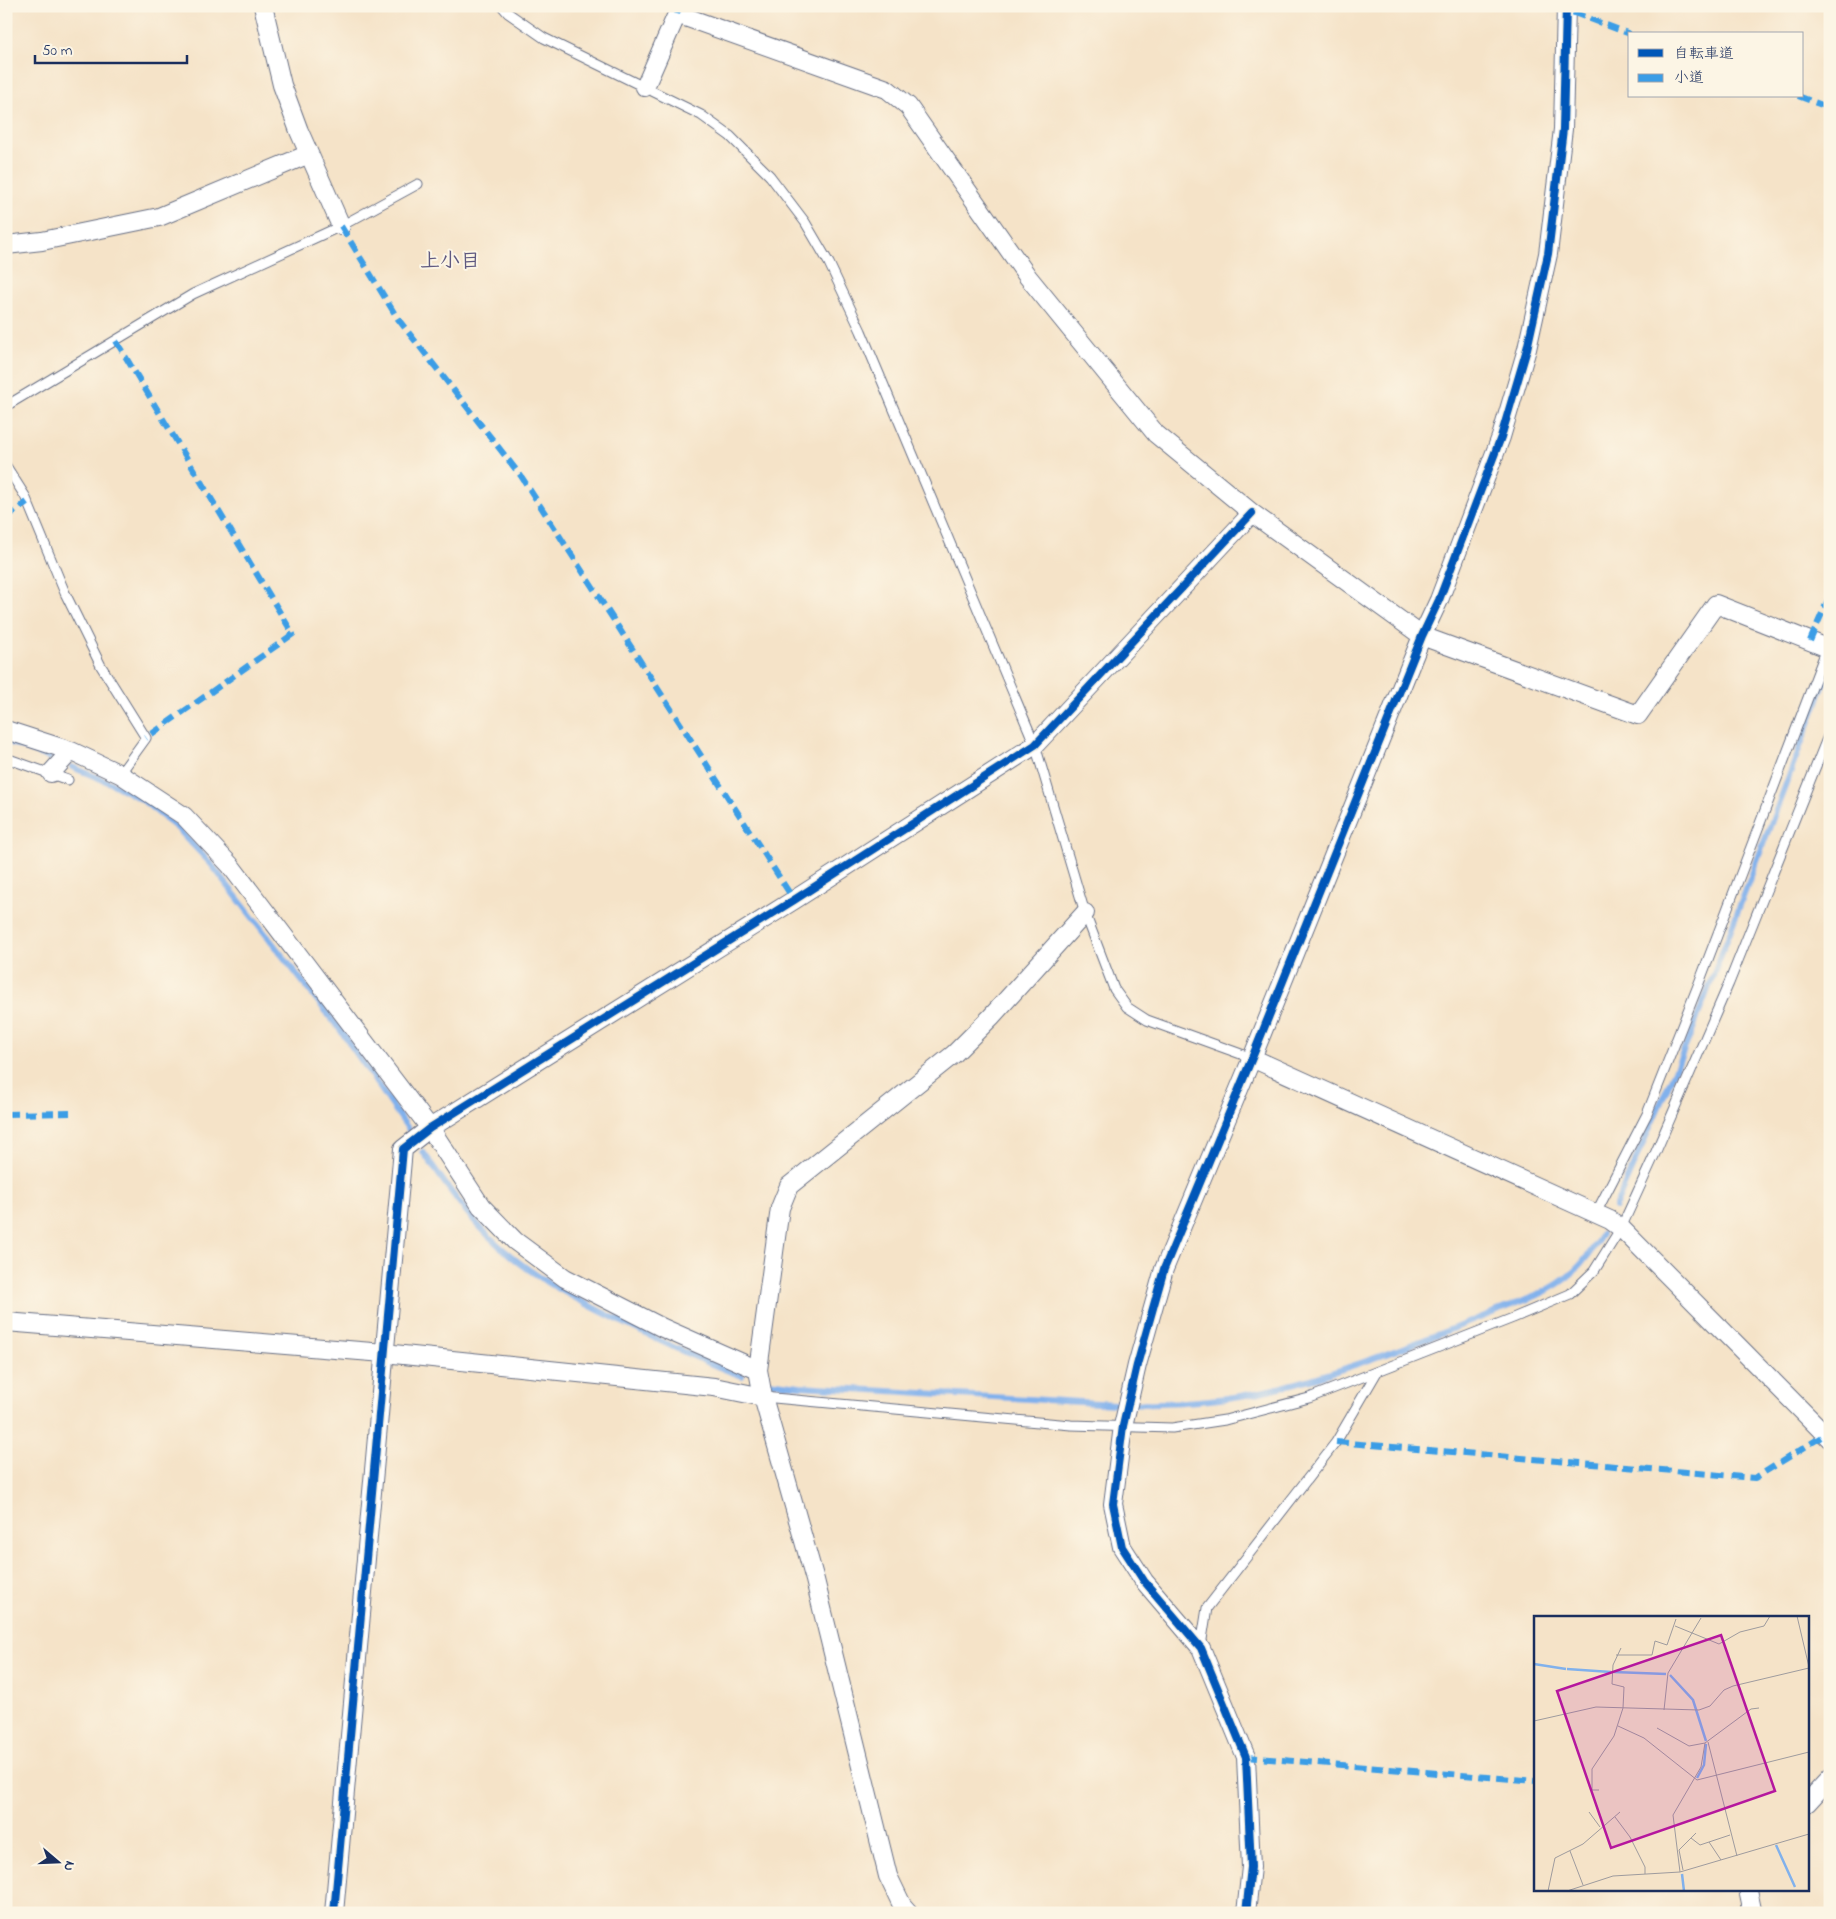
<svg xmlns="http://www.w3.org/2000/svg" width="1836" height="1919" font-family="'Indie Flower','Klee One',sans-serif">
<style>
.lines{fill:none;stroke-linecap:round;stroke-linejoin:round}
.stream{stroke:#81b1ec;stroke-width:6}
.service-casing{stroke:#676e83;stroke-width:11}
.minor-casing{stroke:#676e83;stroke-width:20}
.service{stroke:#fff;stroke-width:9}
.minor{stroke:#fff;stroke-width:18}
.quiet{stroke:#3b9de6;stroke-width:6;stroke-dasharray:12 6;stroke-linecap:butt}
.cycleway-casing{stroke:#fcf5e5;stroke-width:11}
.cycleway{stroke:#0057b8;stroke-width:8}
.labels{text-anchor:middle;stroke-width:4;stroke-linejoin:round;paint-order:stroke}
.quarter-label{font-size:20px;font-weight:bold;fill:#605a81;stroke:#fcf5e5}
.inset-river{fill:none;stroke:#81b1ec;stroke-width:2.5}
.inset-road{fill:none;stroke:#9e9b9e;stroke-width:1}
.view{fill:#b5179e;fill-opacity:0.15;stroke:#b5179e;stroke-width:2.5}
.inset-edge{fill:none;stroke:#1b2f5e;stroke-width:2.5}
</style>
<rect width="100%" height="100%" fill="#fcf5e5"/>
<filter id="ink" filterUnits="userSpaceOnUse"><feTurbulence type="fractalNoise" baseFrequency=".02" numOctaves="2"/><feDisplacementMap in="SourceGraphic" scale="10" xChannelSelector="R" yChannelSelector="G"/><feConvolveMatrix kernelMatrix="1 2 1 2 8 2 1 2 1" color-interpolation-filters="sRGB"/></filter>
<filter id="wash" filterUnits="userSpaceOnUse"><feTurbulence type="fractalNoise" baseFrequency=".0096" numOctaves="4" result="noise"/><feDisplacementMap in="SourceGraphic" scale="20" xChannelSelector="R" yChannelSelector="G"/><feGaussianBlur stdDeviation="1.12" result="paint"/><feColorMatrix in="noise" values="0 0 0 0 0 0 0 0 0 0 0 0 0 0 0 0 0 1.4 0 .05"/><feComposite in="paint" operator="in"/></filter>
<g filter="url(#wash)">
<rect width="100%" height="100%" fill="#f5e3c8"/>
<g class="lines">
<path class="stream" d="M6 741 49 758
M72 767 113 784 141 799 178 829 211 864 341 1031 409 1130
M423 1152C441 1177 457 1203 478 1225 524 1275 572 1297 632 1327 668 1345 704 1362 742 1376
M1615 1207 1693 1029 1830 668
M768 1382 800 1386 1116 1404C1163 1403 1209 1403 1256 1393 1352 1372 1444 1331 1536 1296 1570 1280 1583 1266 1602 1234"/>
</g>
</g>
<g filter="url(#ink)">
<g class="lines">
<defs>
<path id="service" d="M502 6 508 13 544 38 701 115 730 136 770 176 805 222 829 263 861 331 1035 745 1085 913 1114 989 1127 1007 1147 1020 1252 1058
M6 406 193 294 341 226 418 184
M6 466 25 496 65 593 101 666 146 738 120 774
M6 758 68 780
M1596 1213 1647 1114 1699 983 1827 648
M763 1397 1071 1425 1172 1428 1225 1420 1309 1398 1513 1318 1570 1294 1594 1271 1621 1228 1654 1156 1729 983 1830 731
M1201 1646 1207 1608 1336 1442 1377 1372"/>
<path id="minor" d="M263 6 282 85 299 131 341 226
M645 87 677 14 887 89 908 106 1028 277 1156 434 1252 513 1422 636 1638 715 1716 604 1830 649
M6 245 42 241 159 217 309 154
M6 730 71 751 120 774 184 816 230 865 430 1128 481 1206 515 1241 565 1278 663 1328 758 1370
M51 773 71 751
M1252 1058 1610 1220 1621 1228 1830 1439
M6 1322 384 1353 714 1387 763 1397
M1807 1803 1830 1778
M1748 1890 1753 1913
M334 1913 403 1149 430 1128 794 900 1035 745 1252 513
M909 1913 902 1905 888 1876 815 1580 763 1397 758 1370 780 1208 789 1186 954 1054 991 1017 1085 913
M1246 1913 1251 1867 1246 1757 1201 1648 1144 1581 1122 1547 1113 1504 1123 1426 1137 1365 1164 1269 1252 1058 1422 636 1439 600 1501 437 1527 349 1548 254 1563 129 1566 6"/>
</defs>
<use href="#service" class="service-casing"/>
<use href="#minor" class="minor-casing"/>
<use href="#service" class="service"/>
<use href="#minor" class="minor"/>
<path class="quiet" d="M1556 6 1630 34
M677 14 679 6
M1798 96 1830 108
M341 226 398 319 521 476 794 900
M116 341 293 634 146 738
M6 518 27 502
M1810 641 1830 595
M6 1114 70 1113
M1336 1442 1755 1478 1826 1434
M1246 1757 1535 1781"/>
<defs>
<path id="cycleway" d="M334 1913 403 1149 430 1128 794 900 1035 745 1252 513
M1246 1913 1251 1867 1246 1757 1201 1648 1144 1581 1122 1547 1113 1504 1123 1426 1137 1365 1164 1269 1252 1058 1422 636 1439 600 1501 437 1527 349 1548 254 1563 129 1566 6"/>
</defs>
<use href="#cycleway" class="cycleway-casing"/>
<use href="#cycleway" class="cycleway"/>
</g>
</g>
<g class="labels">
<g class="quarter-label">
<text x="450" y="267">上小目</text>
</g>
</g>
<g transform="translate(1534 1616)">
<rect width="275" height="275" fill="#f5e3c8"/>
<path class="inset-river" d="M0 48 32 53M33 53 77 56M80 56 132 58M136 59 159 84 172 125M163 162 170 149 172 128M242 229 261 271M148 258 150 275"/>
<path class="inset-road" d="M263 0 275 51M141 10 185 28 206 16 230 10 236 0M82 39H118L121 25 133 29 142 3M130 94 134 57 167 2M0 105 62 91 165 94 176 90 190 74 199 70 275 52M84 110 110 122 163 164 275 136M123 112 155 130 171 127 217 93 225 92M174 126 203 240M65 174H58V153L80 120 89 92 90 71 78 68 79 49 87 32M55 196 66 211M81 201 96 221 111 251V258M157 222 166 229 196 219M175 226 187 244M36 235 49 269M149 254 145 234 162 217M146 256 139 199 167 151 171 127M14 275 21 242 49 228 86 196M33 275 79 260 146 256 275 218"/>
<path class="view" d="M187 19 241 175 77 232 23 75Z"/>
<rect width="275" height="275" class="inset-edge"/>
</g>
<rect width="1836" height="1919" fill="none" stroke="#fcf5e5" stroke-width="25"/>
<rect x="1628" y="32" width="175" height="65" fill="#fcf5e5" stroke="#a2a6af"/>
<rect x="1638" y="49" width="25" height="8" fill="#0057b8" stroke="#a2a6af"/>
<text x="1674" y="58" font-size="15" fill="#1b2f5e">自転車道</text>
<rect x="1638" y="74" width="25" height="8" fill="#3b9de6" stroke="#a2a6af"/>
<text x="1674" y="82" font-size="15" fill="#1b2f5e">小道</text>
<g transform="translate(58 1862) rotate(109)" stroke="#fcf5e5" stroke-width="4" paint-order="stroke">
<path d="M0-4L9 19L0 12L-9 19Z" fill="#1b2f5e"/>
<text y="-8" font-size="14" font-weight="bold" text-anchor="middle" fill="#1b2f5e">N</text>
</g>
<path d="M35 55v8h152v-8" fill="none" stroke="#1b2f5e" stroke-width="2.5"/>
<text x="42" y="55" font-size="15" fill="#1b2f5e" stroke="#fcf5e5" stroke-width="4" paint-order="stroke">50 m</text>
</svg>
